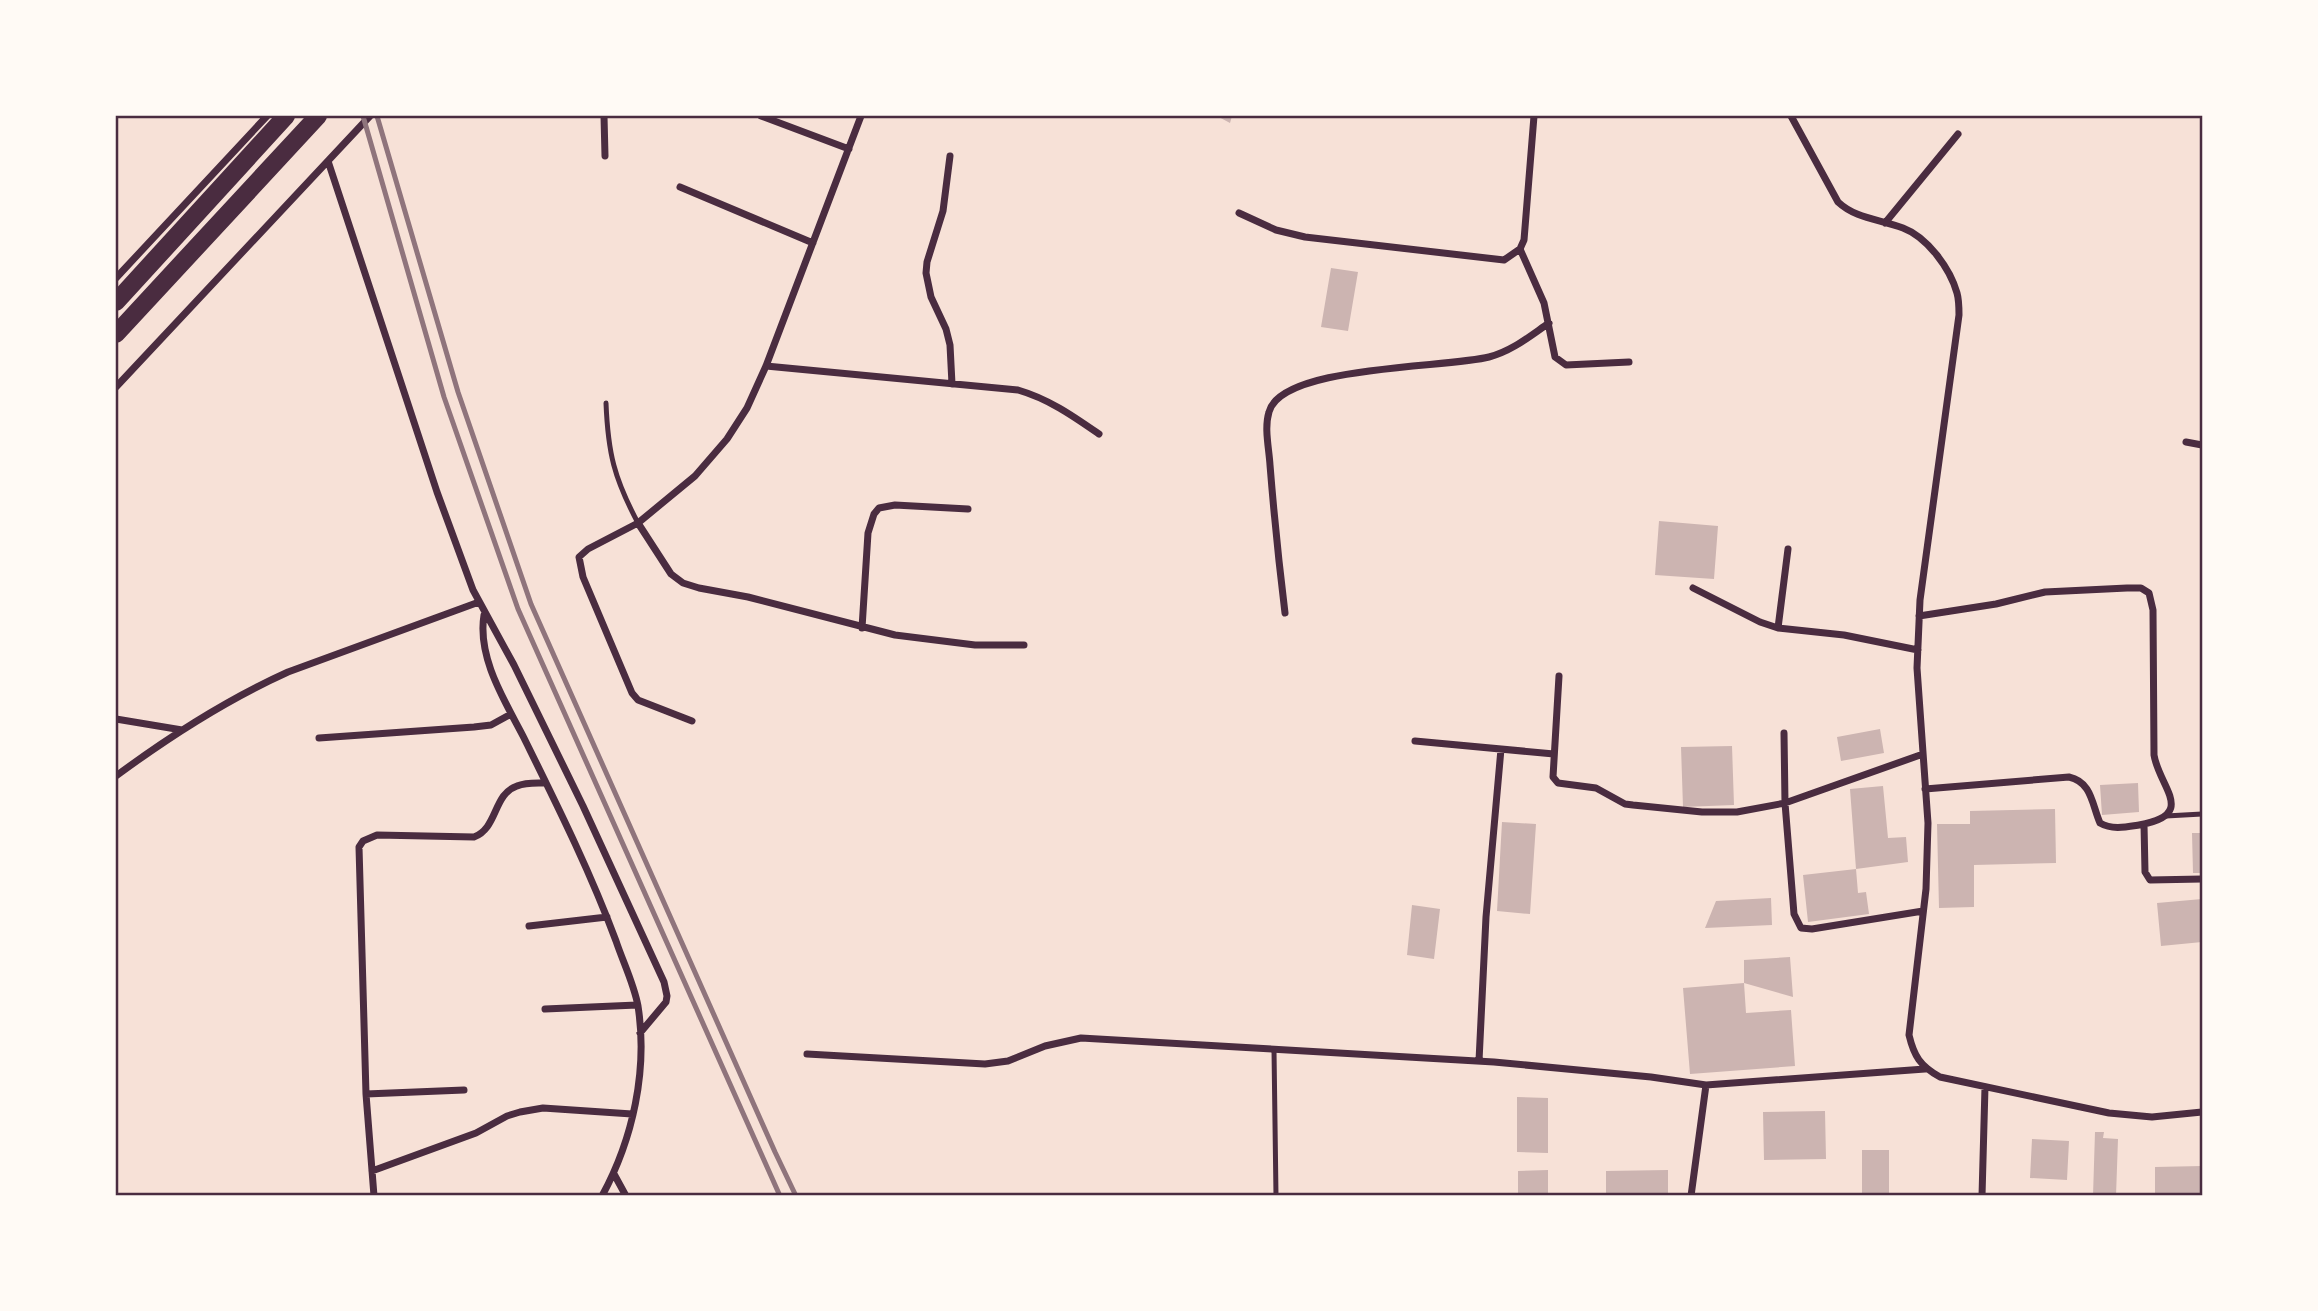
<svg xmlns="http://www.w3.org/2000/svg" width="2318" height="1311" font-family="'Exo 2',sans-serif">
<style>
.building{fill:#ccb4b1}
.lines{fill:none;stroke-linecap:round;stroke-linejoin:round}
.service{stroke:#4a2c40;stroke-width:5}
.minor{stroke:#4a2c40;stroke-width:7}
.trunk{stroke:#4a2c40;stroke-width:18}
.rail{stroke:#8f747c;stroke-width:5}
.neatline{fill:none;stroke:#4a2c40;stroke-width:2.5}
</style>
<rect width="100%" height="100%" fill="#f7e1d7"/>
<path class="building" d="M1217 116H1232L1230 123Z
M1331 268 1358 272 1348 331 1321 327Z
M1659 521 1718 526 1714 579 1655 575Z
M1880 729 1884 753 1841 761 1837 737Z
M1732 746 1734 805 1683 807 1681 747Z
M2138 783 2139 812 2102 815 2100 785Z
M1883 786 1888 838 1906 837 1908 862 1856 869 1850 789Z
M2055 809 2056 863 1974 865V907L1939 908 1937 824H1970V811Z
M1502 822 1536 824 1530 914 1497 911Z
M2192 833H2202V873H2193Z
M1856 869 1858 893 1866 892 1869 914 1808 922 1803 875Z
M1771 898 1772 925 1705 928 1716 901Z
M2202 899V942L2161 946 2157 903Z
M1412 905 1440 909 1434 959 1407 955Z
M1790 957 1793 997 1744 983 1746 1013 1791 1010 1795 1066 1690 1074 1683 988 1744 983V960Z
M1517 1097 1548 1098V1153L1517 1152Z
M1825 1111 1826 1159 1764 1160 1763 1112Z
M2095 1132H2104L2103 1138 2118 1139 2116 1196H2093Z
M2032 1139 2069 1141 2067 1180 2030 1178Z
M1862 1150H1889V1196H1862Z
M2202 1166V1196H2155V1167Z
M1548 1170V1196H1518V1171Z
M1668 1170V1196H1606V1171Z"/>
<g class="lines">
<path class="service" d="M606 403C608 453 614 478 638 523
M2166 816 2202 814
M1274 1050 1276 1196"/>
<path class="minor" d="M604 116 605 156
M761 116 849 149
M1791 116 1838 202C1856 219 1880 219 1903 228 1927 237 1950 268 1957 293 1959 300 1959 308 1959 315L1920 600 1917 668 1928 823 1926 889 1909 1035C1914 1056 1920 1066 1940 1077L2109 1113 2152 1117 2202 1112
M950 156 943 211 927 262 926 273 931 297 946 329 950 345 952 384
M328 161 437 492 473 590 514 665 583 806 664 982 667 996 666 1002 640 1033
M680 187 813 243
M1239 213 1276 230 1305 237 1504 260 1520 249 1524 240 1534 116
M1885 223 1958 134
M1520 249 1544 303 1555 357 1566 365 1629 362
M116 278 267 116
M766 366 1018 390C1049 399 1073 416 1099 434
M116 387 370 116
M2186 442 2202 445
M638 523 671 574 683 583 699 588 748 597 895 635 975 645H1024
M1693 588 1760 622 1778 628 1844 635 1918 650
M1285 613C1279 564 1274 515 1270 465 1269 448 1264 428 1269 412 1281 365 1447 368 1489 357 1512 351 1530 336 1549 323
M484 615C477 658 505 701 524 738 557 805 590 871 616 941 623 962 634 984 638 1006 648 1070 633 1139 602 1196
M1919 616 1996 604 2045 592 2127 588H2141L2149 593 2153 610 2154 755C2159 787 2198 815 2139 825 2126 827 2112 830 2100 823 2092 805 2092 782 2069 777L1925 789
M862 628 868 533 874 514 879 508 895 505 968 509
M1778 628 1788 549
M1559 676 1553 777 1558 783 1596 788 1625 804 1633 805 1702 812H1737L1785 803 1923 754
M116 719 182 730
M692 721 638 700 632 693 583 577 579 557 588 549 638 523 695 476 727 439 747 408 766 366 861 116
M1784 733 1785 803 1794 914 1801 928 1812 929 1923 911
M319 738 474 727 491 725 511 714
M1415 741 1554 754
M116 776C170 736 226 700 288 672L479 602
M2144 824 2145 872 2150 880 2202 879
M529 926 607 917
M545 1009 637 1005
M807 1054 985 1064 1008 1061 1045 1046 1081 1038 1494 1062 1651 1077 1706 1085 1925 1069
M1479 1061 1486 917 1501 749
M366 1094 464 1090
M372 1171 476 1133 507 1116 520 1112 543 1108 632 1114
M614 1174 626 1196
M374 1196 366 1094 359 847 363 841 377 835 474 837C498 828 493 794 517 786 526 782 537 783 546 783
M1691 1196 1706 1085
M1982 1196 1985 1087"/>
<path class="trunk" d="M116 302 286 116
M116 334 318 116"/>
<path class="rail" d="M363 116 444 397 518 609 780 1196
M377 116 458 392 531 604 775 1152 796 1196"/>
</g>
<rect width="2318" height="1311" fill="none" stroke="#fffaf5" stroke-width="234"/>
<rect x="117" y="117" width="2084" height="1077" class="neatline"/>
</svg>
